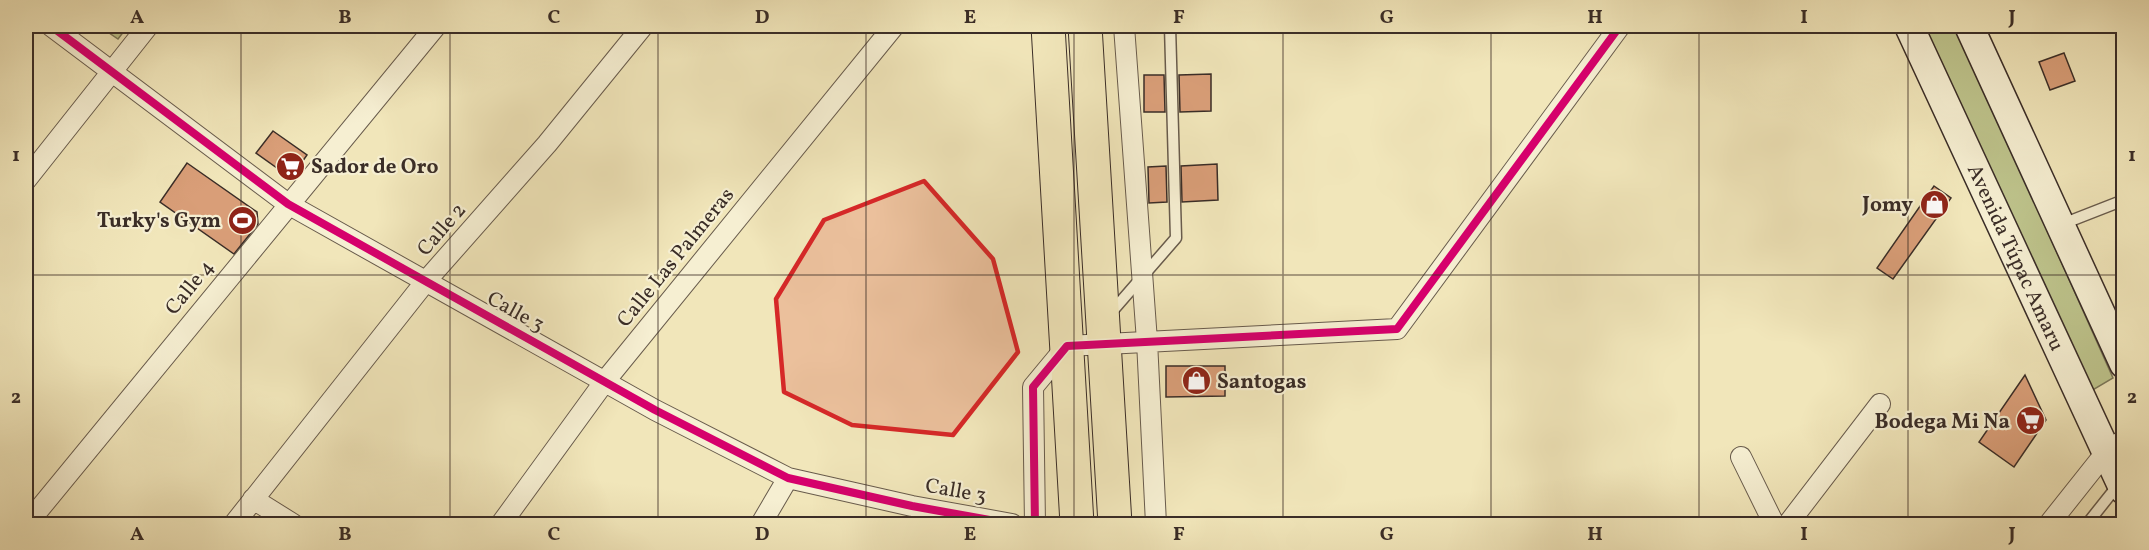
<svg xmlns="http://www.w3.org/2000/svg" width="2149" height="550" font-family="Vollkorn,serif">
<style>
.green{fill:#bec48c;stroke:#7c785a;stroke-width:1.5}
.building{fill:#d99e78;stroke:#3a2d27;stroke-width:1.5}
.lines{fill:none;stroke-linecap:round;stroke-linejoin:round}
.service-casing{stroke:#685b4c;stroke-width:13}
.minor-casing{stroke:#685b4c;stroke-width:22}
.secondary-casing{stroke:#3a2d27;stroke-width:31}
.trunk-casing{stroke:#3a2d27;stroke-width:35}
.service{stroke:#f6efd2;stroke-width:10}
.minor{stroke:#f6efd2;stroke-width:20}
.secondary{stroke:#f6efd2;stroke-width:28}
.trunk{stroke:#f1e6ba;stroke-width:33}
.cycleway-casing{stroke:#f6efd2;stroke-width:11}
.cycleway{stroke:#d6006c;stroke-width:8}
.marked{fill:#d62828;fill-opacity:0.2;stroke:#d62828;stroke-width:4.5;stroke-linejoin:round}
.grid{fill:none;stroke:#3a2d27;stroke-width:1.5;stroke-opacity:0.55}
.labels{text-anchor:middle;stroke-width:4.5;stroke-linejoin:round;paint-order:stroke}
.poi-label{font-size:21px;font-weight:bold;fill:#3a2d27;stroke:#f6efd2;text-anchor:end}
.street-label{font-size:21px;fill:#3a2d27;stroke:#f6efd2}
.neatline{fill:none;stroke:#3a2d27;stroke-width:2}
.grid-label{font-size:20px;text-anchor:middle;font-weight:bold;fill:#3a2d27}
</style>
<rect width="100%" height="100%" fill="#f1e6ba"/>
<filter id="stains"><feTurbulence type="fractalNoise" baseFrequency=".00333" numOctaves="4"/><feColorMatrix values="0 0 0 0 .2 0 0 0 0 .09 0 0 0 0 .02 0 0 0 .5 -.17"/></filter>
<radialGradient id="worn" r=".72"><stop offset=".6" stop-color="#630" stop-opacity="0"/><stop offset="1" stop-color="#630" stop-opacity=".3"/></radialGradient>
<path class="green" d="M99 26H128L118 39Z
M1924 26H1956L2113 378 2086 394Z"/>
<path class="building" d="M2064 53 2075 81 2050 90 2039 62Z
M1211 74V111L1180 112 1179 75Z
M1144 75H1164L1165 112H1144Z
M273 131 307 155 291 178 256 153Z
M187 163 257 212 258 224 234 254 160 202Z
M1217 164 1218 200 1182 202 1181 166Z
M1166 166 1167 202 1149 203 1148 167Z
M1934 186 1951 198 1893 279 1877 268Z
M1166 366H1225V396L1166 397Z
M2025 375 2046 420 2014 467 1979 442Z"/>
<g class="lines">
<defs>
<path id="service" d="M2060 225 2124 200
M1109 315 1176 238 1170 26
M2087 524 2118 485"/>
<path id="minor" d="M51 26 288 204 655 410 788 478 912 506 1012 524
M1124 26 1147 341 1156 524
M26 180 148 26
M1741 457 1774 524
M253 499 293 524
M27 524 436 26
M234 524 426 281 547 144 643 26
M501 524 605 381 894 26
M761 524 788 478
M1035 524 1033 387 1067 346 1397 329 1620 26
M1788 524 1880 404
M2049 524 2107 451 2124 440"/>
<g id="secondary">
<path id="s1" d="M1909 26 2124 490"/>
<path d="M1969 26 2124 364"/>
</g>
<path id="trunk" d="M1048 26 1077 524
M1085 26 1115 524"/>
</defs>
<use href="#service" class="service-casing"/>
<use href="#minor" class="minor-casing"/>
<use href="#secondary" class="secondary-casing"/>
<use href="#trunk" class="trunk-casing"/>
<use href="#service" class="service"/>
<use href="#minor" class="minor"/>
<use href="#secondary" class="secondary"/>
<use href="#trunk" class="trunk"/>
<defs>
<path id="cycleway" d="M51 26 288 204 655 410 788 478 912 506 1012 524
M1035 524 1033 387 1067 346 1397 329 1620 26"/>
</defs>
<use href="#cycleway" class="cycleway-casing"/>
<use href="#cycleway" class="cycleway"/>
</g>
<path class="marked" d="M924 181 993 259 1018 352 953 435 852 425 784 392 776 299 824 220Z"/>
<path class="grid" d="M241 26V524M450 26V524M658 26V524M866 26V524M1074 26V524M1283 26V524M1491 26V524M1699 26V524M1908 26V524M26 275H2124"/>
<defs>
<symbol id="supermarket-disc" viewBox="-11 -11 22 22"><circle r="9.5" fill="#8f2418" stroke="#f6efd2"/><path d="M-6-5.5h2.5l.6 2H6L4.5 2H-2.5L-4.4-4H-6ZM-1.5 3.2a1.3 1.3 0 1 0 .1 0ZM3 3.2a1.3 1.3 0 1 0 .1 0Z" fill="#fff"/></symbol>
<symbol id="shop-disc" viewBox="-11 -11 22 22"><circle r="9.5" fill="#8f2418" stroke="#f6efd2"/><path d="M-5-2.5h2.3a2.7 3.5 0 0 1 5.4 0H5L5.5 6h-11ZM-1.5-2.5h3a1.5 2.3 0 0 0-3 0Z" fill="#fff"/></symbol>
<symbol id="stadium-disc" viewBox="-11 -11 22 22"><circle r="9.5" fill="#8f2418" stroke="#f6efd2"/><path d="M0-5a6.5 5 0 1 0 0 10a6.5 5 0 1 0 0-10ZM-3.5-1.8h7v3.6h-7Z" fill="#fff"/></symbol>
</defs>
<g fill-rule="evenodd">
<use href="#supermarket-disc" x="274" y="150" width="33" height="33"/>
<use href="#shop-disc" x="1918" y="188" width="33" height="33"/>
<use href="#stadium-disc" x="226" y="204" width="33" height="33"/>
<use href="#shop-disc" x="1180" y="364" width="33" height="33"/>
<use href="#supermarket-disc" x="2014" y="404" width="33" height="33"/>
</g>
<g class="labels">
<g class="poi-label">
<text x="311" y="173" text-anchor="start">Sador de Oro</text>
<text x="1913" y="211">Jomy</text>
<text x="221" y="227">Turky's Gym</text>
<text x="1217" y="388" text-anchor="start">Santogas</text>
<text x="2010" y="428">Bodega Mi Na</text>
</g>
<g class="street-label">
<text transform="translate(441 229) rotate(-49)" y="7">Calle 2</text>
<text transform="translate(675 257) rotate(-51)" y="7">Calle Las Palmeras</text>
<text dy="7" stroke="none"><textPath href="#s1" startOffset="255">Avenida Túpac Amaru</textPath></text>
<text transform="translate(189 287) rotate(-51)" y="7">Calle 4</text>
<text transform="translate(516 311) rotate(29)" y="7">Calle 3</text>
<text transform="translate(956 490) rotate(10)" y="7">Calle 3</text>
</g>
</g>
<rect width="2149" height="550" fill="none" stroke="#f1e6ba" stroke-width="66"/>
<rect x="33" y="33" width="2083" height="484" class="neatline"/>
<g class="grid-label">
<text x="137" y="23">A</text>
<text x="345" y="23">B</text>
<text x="554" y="23">C</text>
<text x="762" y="23">D</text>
<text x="970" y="23">E</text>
<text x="1179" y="23">F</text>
<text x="1387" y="23">G</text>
<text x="1595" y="23">H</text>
<text x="1804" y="23">I</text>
<text x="2012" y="23">J</text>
<text x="16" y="161">1</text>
<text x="2132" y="161">1</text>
<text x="16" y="403">2</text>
<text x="2132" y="403">2</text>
<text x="137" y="540">A</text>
<text x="345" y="540">B</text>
<text x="554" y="540">C</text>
<text x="762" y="540">D</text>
<text x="970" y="540">E</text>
<text x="1179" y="540">F</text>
<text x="1387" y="540">G</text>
<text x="1595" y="540">H</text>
<text x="1804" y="540">I</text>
<text x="2012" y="540">J</text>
</g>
<rect width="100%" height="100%" filter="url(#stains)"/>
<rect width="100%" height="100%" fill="url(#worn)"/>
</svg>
